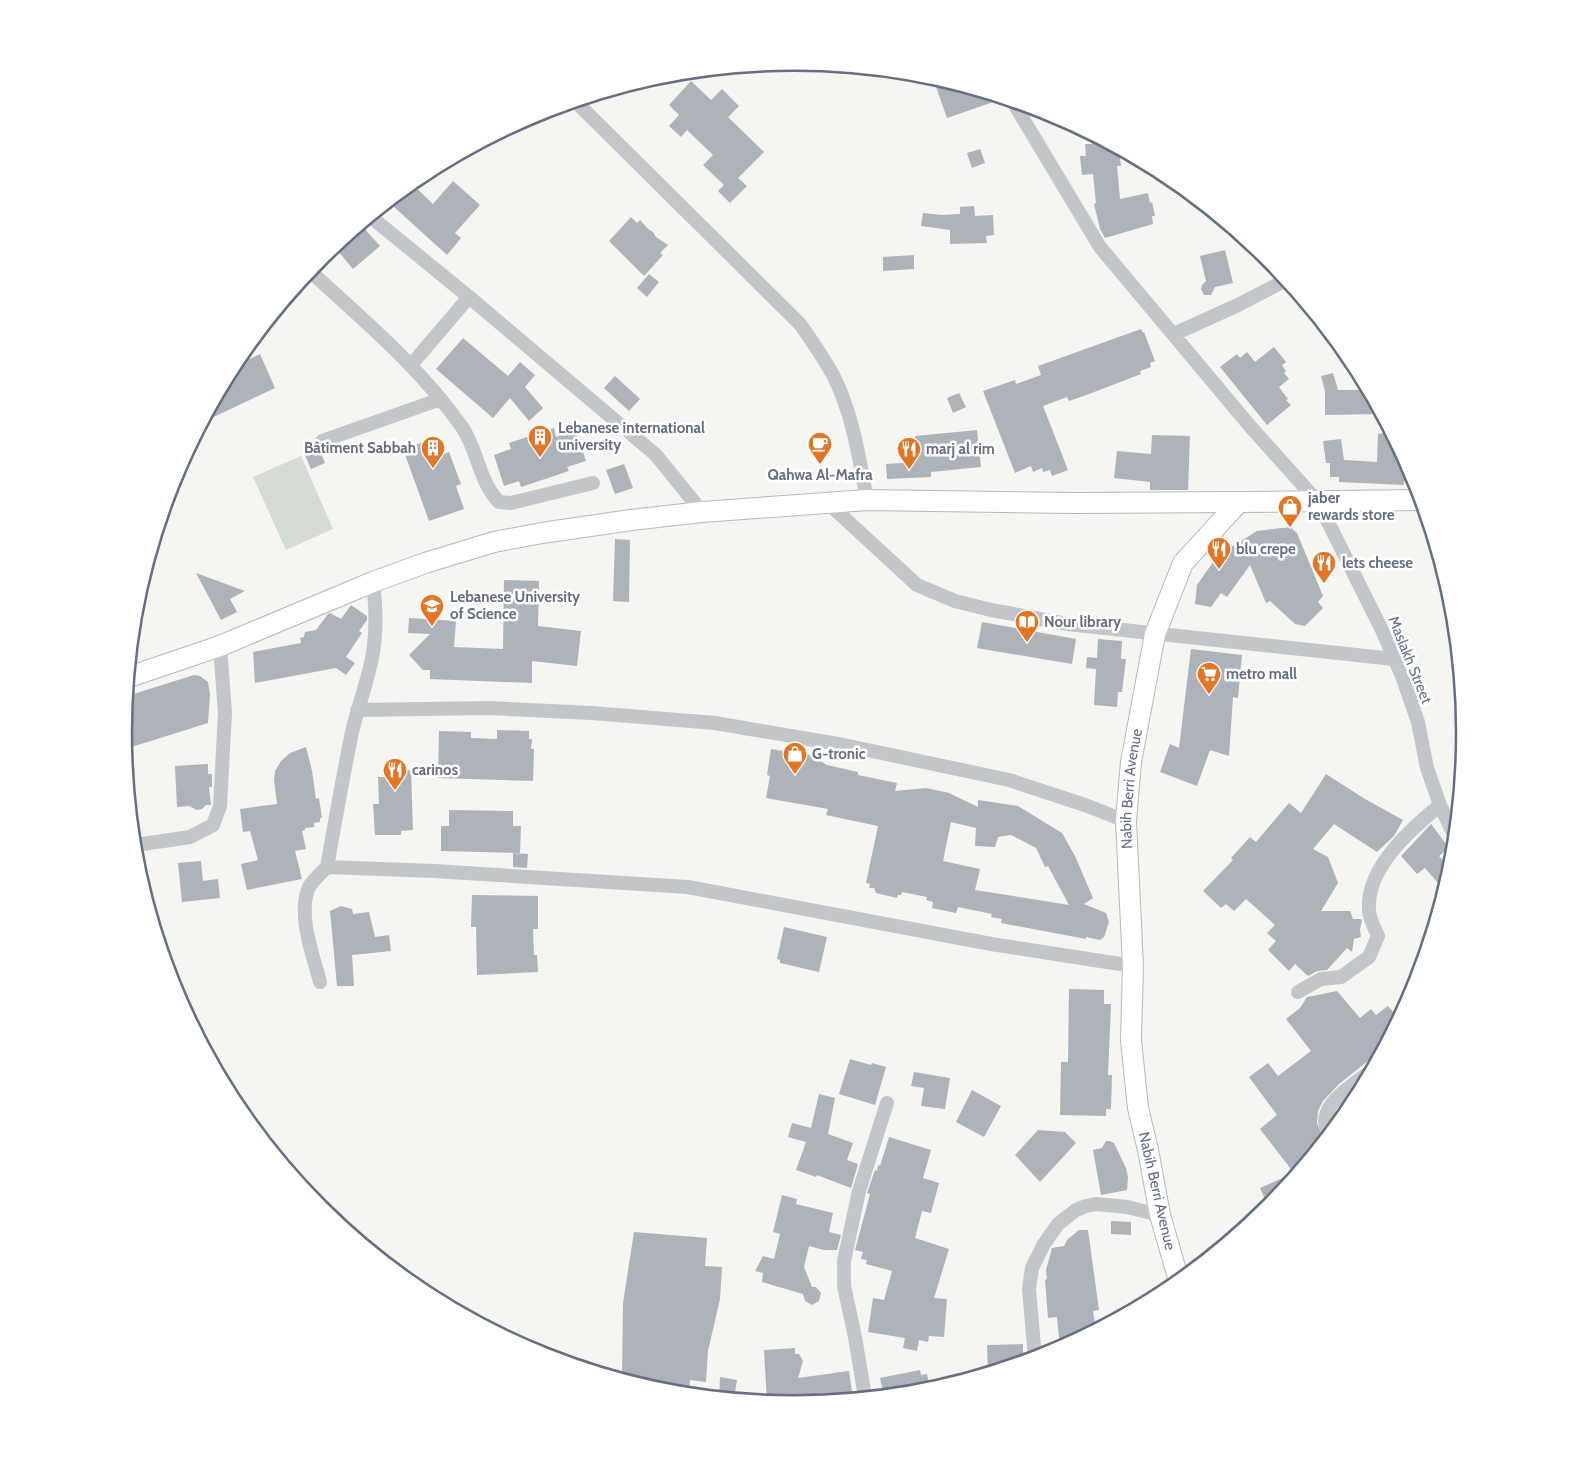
<svg xmlns="http://www.w3.org/2000/svg" width="1588" height="1467" font-family="Cabin,sans-serif">
<style>
.green{fill:#d5dcd3}
.building{fill:#adb3ba;fill-rule:evenodd}
.lines{fill:none;stroke-linecap:round;stroke-linejoin:round}
.secondary-casing{stroke:#b4b8be;stroke-width:22}
.street{stroke:#c2c5c9;stroke-width:14}
.secondary{stroke:#fff;stroke-width:20}
.labels{text-anchor:middle;stroke-width:5;stroke-linejoin:round;paint-order:stroke}
.poi-label{font-size:15px;font-weight:bold;fill:#646f83;stroke:#fff;text-anchor:start}
.street-label{font-size:15px;fill:#646f83;stroke:#fff}
.rim{fill:none;stroke:#646f83;stroke-width:2.5}
</style>
<rect width="100%" height="100%" fill="#f5f5f1"/>
<path class="green" d="M301 456 333 529 286 550 253 477Z"/>
<path class="building" d="M691 81 711 100 722 89 739 106 728 117 764 152 738 178 747 186 730 203 718 191 724 185 703 165 713 155 687 130 681 137 669 126 679 115 669 105Z
M948 82 1002 99 947 118 936 87Z
M1091 135 1119 150 1121 166H1117L1120 199 1148 193 1150 203 1152 202 1155 216H1152L1153 224 1105 238 1100 229 1094 204 1096 203 1093 174 1082 175 1080 156H1086L1085 144H1092Z
M980 149 985 163 972 168 967 153Z
M453 181 480 205 455 233 461 238 447 255 393 206 412 184 433 204Z
M974 206 975 216 993 215 994 235 986 236 987 243 950 244V230L921 226 923 213 942 215 960 214V207Z
M631 217 637 223 640 220 648 229 653 232 656 237 668 245 660 253 663 255 644 276 609 241Z
M364 228 380 246 353 269 338 251Z
M1225 250 1233 283 1215 287 1211 295H1204L1201 289 1202 285 1206 281 1200 256Z
M914 255V269L883 271V257Z
M649 274 659 282 647 297 637 288Z
M1141 329 1143 333 1144 332 1155 361 1150 363 1151 367 1140 371 1141 374 1089 394 1069 401 1067 397 1043 406 1068 470 1052 476 1050 470 1043 472 1042 468 1033 472 1031 466 1015 473 983 391 1015 380 1016 384 1041 375 1038 366Z
M463 338 508 376 520 362 535 375 525 387 543 408 529 421 510 398 493 418 436 369Z
M1274 347 1286 362 1282 365 1286 371 1284 373 1289 379 1279 387 1288 399 1286 400 1291 405 1267 425 1220 367 1237 354 1240 358 1247 352 1255 362Z
M260 354 275 388 203 422 233 367Z
M1333 373 1338 390H1367L1380 414 1325 415V391L1321 376Z
M615 376 640 399 629 411 604 388Z
M959 393 966 407 953 413 947 398Z
M554 428 556 437 575 430 586 461 567 467 569 471 521 487 519 481 504 486 494 455 511 449 509 443Z
M977 430 981 467 931 472V477L887 479 886 464 916 462 915 436Z
M1390 432 1405 461 1404 485 1339 482V477H1330V463H1326L1323 441 1341 439 1344 460 1377 462 1378 434Z
M1152 435 1190 436 1188 490H1150V482L1114 478 1117 451 1151 454Z
M438 437 444 454 449 452 461 484 456 486 464 509 429 521 403 449Z
M319 449 325 463 311 469 305 455Z
M624 464 633 488 615 494 606 470Z
M1290 527 1297 533 1323 596 1318 602 1323 608 1305 626 1295 624 1270 601 1266 603 1250 565 1227 597 1221 593 1211 607 1195 604 1197 585 1218 555 1257 531Z
M615 539 630 540 629 602 613 601Z
M196 573 245 591 230 599 237 612 221 620Z
M504 580 539 581 538 626 581 631 577 666 532 661V683L430 679V670H423L409 655 430 634 408 633 409 618 456 621 454 647 503 649Z
M351 605 367 616V620L359 631 362 633 346 657 355 663 346 675 336 668 255 683 253 652 301 643 300 638 304 637 305 632 316 630 328 614 330 613 341 619Z
M982 622 1076 639 1072 664 977 648Z
M1098 639 1122 641 1121 659H1126L1122 692H1118L1117 707 1094 705 1096 669 1086 668 1087 657 1097 658Z
M1191 649 1242 655 1238 698 1233 697 1229 756 1210 750 1197 786 1160 772 1170 744 1179 748Z
M194 675 200 676 208 682 210 694 208 723 125 749 123 733 127 696Z
M497 730 529 731V739H532L531 749H534L533 781 438 778 439 731 471 732V738L497 739Z
M306 747 312 771 316 799 319 798 322 818H320V822L314 823V827L305 828V830L302 831 306 849 295 851 302 879 247 890 241 864 258 860 250 831 243 832 240 809 277 804 274 780 275 771 281 761 290 753Z
M771 749 810 755 827 765 858 772V775L897 783 895 791 926 788 949 793 978 807V800L1018 806 1062 833 1075 856 1093 898 1084 904 1106 913 1109 922 1104 937 1100 940 1086 937V939L1001 923 1002 919 991 917 992 914 958 907 956 913 932 908 933 902 926 900 927 897 902 892 901 895H898L897 898 876 893 874 888H869L870 884 866 883 878 826 826 815 828 809 766 798 770 776 767 775ZM951 822 976 828 975 846 995 847 998 837 1011 835 1036 848 1045 867 1048 866 1069 905 975 890 980 869 943 861Z
M208 764V774H212V787H209L211 805H206L202 809 197 810 189 806 177 807 175 766Z
M411 770 413 830 401 831V835H375L373 804H379L378 777H397V771Z
M1326 774 1365 799 1403 820 1394 836 1377 852 1334 824 1313 849 1328 857 1338 883 1321 911H1350L1353 919H1361L1362 921 1360 929 1361 937 1354 939 1352 952 1347 948 1327 970 1317 971 1308 976 1295 964 1289 971 1268 950 1276 941 1267 933 1275 925 1246 899 1234 911 1226 904 1221 908 1203 891 1233 860 1231 858 1250 837 1256 842 1289 803 1301 813Z
M449 810 513 811V826H521L520 853 441 851V826H449Z
M1431 824 1449 848 1439 856 1451 869 1444 890 1425 868 1417 874 1401 856Z
M513 853 528 854 527 868 513 867Z
M201 861 203 881 218 879 220 898 182 902 178 863Z
M472 895 538 896V929H533L534 955H537L538 972 477 975 476 927H471Z
M341 906 352 909 353 914 369 912 375 937 389 935 391 951 352 955 354 986H337L330 911Z
M784 927 827 937 819 972 780 963V960L777 959Z
M1069 989 1104 990V1004H1111L1108 1075H1112L1111 1109H1106V1116L1060 1115 1061 1062H1068Z
M1337 991 1360 1018 1371 1009 1376 1015 1388 1006 1399 1019 1383 1049 1339 1084 1323 1101 1318 1111 1317 1123 1324 1141 1269 1208 1260 1188 1294 1173 1260 1129 1277 1115 1249 1077 1268 1063 1278 1076 1311 1051 1286 1019 1300 1008 1307 997Z
M850 1059 871 1065 872 1063 886 1067 875 1105 839 1094Z
M914 1072 950 1078 945 1109 921 1106 924 1088 911 1086Z
M972 1090 1001 1106 984 1137 956 1122Z
M819 1094 835 1098 828 1134 853 1143 847 1160 858 1164 851 1188 817 1175 816 1177 796 1170 806 1142 788 1137 792 1123 811 1128Z
M1353 1095 1356 1098 1352 1107 1336 1126 1335 1117 1338 1111Z
M1038 1130 1065 1132 1076 1143 1040 1182 1015 1155Z
M889 1137 931 1150 923 1178 939 1183 931 1213 922 1211 915 1238 949 1249 934 1298 947 1299 944 1337 929 1336 928 1342 919 1340 917 1351 903 1348 905 1338 868 1332 873 1298 884 1300 892 1271 866 1264 867 1260 861 1259 863 1252 855 1250 870 1194 867 1193 875 1170 877 1171 878 1165 880 1166Z
M1106 1141H1110L1114 1143 1126 1168 1128 1177 1127 1190 1101 1195 1093 1150 1102 1148Z
M782 1195 797 1199 796 1204 833 1213 829 1232 841 1235 837 1250H824L809 1246 804 1267 812 1287H816L821 1293 819 1301 812 1305 805 1301 803 1294 762 1282 763 1273 755 1271 763 1256 774 1259 780 1234 773 1232Z
M1111 1221 1131 1222V1235L1111 1234Z
M1079 1230H1088L1099 1310 1093 1311 1096 1330 1060 1348 1057 1317 1048 1318 1045 1280 1047 1279 1046 1270 1052 1248 1064 1246 1067 1240Z
M634 1232 707 1238 705 1266 722 1267 720 1299 708 1351 706 1382 690 1380 689 1394 663 1392 622 1379 623 1303Z
M1023 1344V1362L988 1372 987 1345Z
M795 1348V1354H799L803 1361 798 1378 849 1371 853 1399 832 1401 831 1393 805 1395 806 1403 794 1404 767 1402 764 1350Z
M920 1370 921 1375 927 1374 930 1390 884 1396 880 1378Z
M720 1377 737 1380 734 1399 719 1397Z"/>
<g class="lines">
<defs>
<g id="secondary">
<path d="M129 677 220 646 373 582 425 563 494 542 542 533 631 520 702 512 867 500 1075 503 1239 502"/>
<path id="s1" d="M1179 1281 1160 1215 1148 1150 1138 1108 1131 1040 1133 966 1126 821 1131 762 1155 634 1183 563 1239 502 1421 500"/>
</g>
</defs>
<use href="#secondary" class="secondary-casing"/>
<path class="street" d="M576 102 800 324C812 341 824 358 834 377 853 415 859 458 867 500
M1013 102 1100 247 1249 425 1318 502 1382 630 1402 676 1418 722 1427 768 1440 805 1455 837
M371 217 469 297 656 455 702 512
M310 271C363 320 420 367 462 427 478 450 479 482 499 502L511 503 593 483
M1174 334 1238 305 1286 280
M411 365 469 297
M322 441 441 399
M828 503 917 585 955 601 991 610 1067 624 1394 659
M373 582C376 607 377 633 372 658 367 683 358 707 352 732 343 776 335 822 327 867L434 871 688 887 991 944 1133 966
M357 710 489 708 592 713 715 723 844 745 1009 780 1085 805 1126 821
M143 844 190 837 213 825 220 806 225 713 220 646
M320 982C313 955 297 914 309 887 313 880 321 873 327 867
M1298 992 1321 979 1341 977 1369 957 1378 936C1375 928 1369 919 1369 910 1366 868 1410 830 1440 805
M1329 1134C1313 1107 1352 1086 1371 1071
M1035 1358 1029 1289 1032 1268 1044 1244 1058 1224 1076 1210 1086 1206 1096 1204 1127 1207 1160 1215
M865 1397 855 1337 844 1286V1261L859 1191 887 1103"/>
<use href="#secondary" class="secondary"/>
</g>
<defs>
<symbol id="building-pin" viewBox="-11 -11 22 30"><path d="M0 17L-7.5 6A9.5 9.5 0 1 1 7.5 6Z" fill="#e27624" stroke="#fff"/><path d="M-4-6H4V6H1V3H-1V6H-4ZM-2.5-4.3h1.7v1.8h-1.7ZM.8-4.3h1.7v1.8H.8ZM-2.5-1h1.7V.8h-1.7ZM.8-1h1.7V.8H.8Z" fill="#fff"/></symbol>
<symbol id="cafe-pin" viewBox="-11 -11 22 30"><path d="M0 17L-7.5 6A9.5 9.5 0 1 1 7.5 6Z" fill="#e27624" stroke="#fff"/><path d="M-5.5-4.5H6V0H3Q3 3.5 0 3.5H-2.5Q-5.5 3.5-5.5 0ZM3-3.2v2h1.7v-2ZM-6 4.5H4V6H-6Z" fill="#fff"/></symbol>
<symbol id="restaurant-pin" viewBox="-11 -11 22 30"><path d="M0 17L-7.5 6A9.5 9.5 0 1 1 7.5 6Z" fill="#e27624" stroke="#fff"/><path d="M-5-6h1v4h1v-4h1v4h1v-4h1v5L-1.5 .5V6h-2V.5L-5-1ZM5-6V6H3V1.5H1.5Q1.5-4 5-6Z" fill="#fff"/></symbol>
<symbol id="shop-pin" viewBox="-11 -11 22 30"><path d="M0 17L-7.5 6A9.5 9.5 0 1 1 7.5 6Z" fill="#e27624" stroke="#fff"/><path d="M-5-2.5h2.3a2.7 3.5 0 0 1 5.4 0H5L5.5 6h-11ZM-1.5-2.5h3a1.5 2.3 0 0 0-3 0Z" fill="#fff"/></symbol>
<symbol id="university-pin" viewBox="-11 -11 22 30"><path d="M0 17L-7.5 6A9.5 9.5 0 1 1 7.5 6Z" fill="#e27624" stroke="#fff"/><path d="M0-5L7-2L0 1L-7-2ZM-4 1L0 2.5L4 1V4Q0 6-4 4Z" fill="#fff"/></symbol>
<symbol id="library-pin" viewBox="-11 -11 22 30"><path d="M0 17L-7.5 6A9.5 9.5 0 1 1 7.5 6Z" fill="#e27624" stroke="#fff"/><path d="M-6-4Q-3-5.5-.7-3.5V5Q-3 3-6 4ZM6-4Q3-5.5 .7-3.5V5Q3 3 6 4Z" fill="#fff"/></symbol>
<symbol id="supermarket-pin" viewBox="-11 -11 22 30"><path d="M0 17L-7.5 6A9.5 9.5 0 1 1 7.5 6Z" fill="#e27624" stroke="#fff"/><path d="M-6-5.5h2.5l.6 2H6L4.5 2H-2.5L-4.4-4H-6ZM-1.5 3.2a1.3 1.3 0 1 0 .1 0ZM3 3.2a1.3 1.3 0 1 0 .1 0Z" fill="#fff"/></symbol>
</defs>
<g fill-rule="evenodd">
<use href="#building-pin" x="526" y="423" width="28" height="38"/>
<use href="#cafe-pin" x="806" y="430" width="28" height="38"/>
<use href="#building-pin" x="419" y="434" width="28" height="38"/>
<use href="#restaurant-pin" x="895" y="435" width="28" height="38"/>
<use href="#shop-pin" x="1276" y="493" width="28" height="38"/>
<use href="#restaurant-pin" x="1205" y="535" width="28" height="38"/>
<use href="#restaurant-pin" x="1310" y="549" width="28" height="38"/>
<use href="#university-pin" x="418" y="592" width="28" height="38"/>
<use href="#library-pin" x="1013" y="608" width="28" height="38"/>
<use href="#supermarket-pin" x="1195" y="660" width="28" height="38"/>
<use href="#shop-pin" x="781" y="740" width="28" height="38"/>
<use href="#restaurant-pin" x="381" y="756" width="28" height="38"/>
</g>
<g class="labels">
<g class="poi-label">
<text x="558" y="433">Lebanese international<tspan x="558" dy="17">university</tspan></text>
<text x="416" y="453" text-anchor="end">Bâtiment Sabbah</text>
<text x="926" y="454">marj al rim</text>
<text x="820" y="480" text-anchor="middle">Qahwa Al-Mafra</text>
<text x="1308" y="503">jaber<tspan x="1308" dy="17">rewards store</tspan></text>
<text x="1236" y="554">blu crepe</text>
<text x="1342" y="568">lets cheese</text>
<text x="450" y="602">Lebanese University<tspan x="450" dy="17">of Science</tspan></text>
<text x="1044" y="627">Nour library</text>
<text x="1226" y="679">metro mall</text>
<text x="812" y="759">G-tronic</text>
<text x="412" y="775">carinos</text>
</g>
<g class="street-label">
<text transform="translate(1410 660) rotate(68)" y="5">Maslakh Street</text>
<text dy="5" stroke="none"><textPath href="#s1" startOffset="498">Nabih Berri Avenue</textPath></text>
<text transform="translate(1157 1191) rotate(77)" y="5">Nabih Berri Avenue</text>
</g>
</g>
<path d="M0 0H1588V1467H0ZM132 733a662 662 0 1 1 1324 0a662 662 0 1 1-1324 0Z" fill="#fff" fill-rule="evenodd"/>
<path class="rim" d="M132 733a662 662 0 1 1 1324 0a662 662 0 1 1-1324 0Z"/>
</svg>
